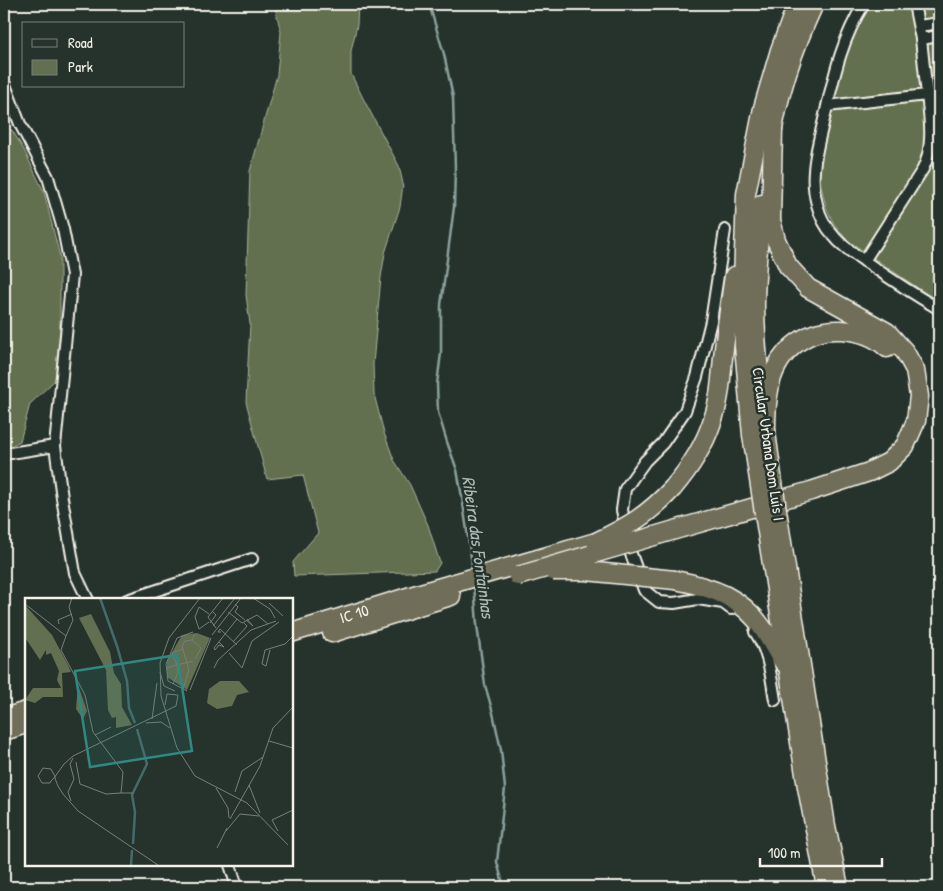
<svg xmlns="http://www.w3.org/2000/svg" width="943" height="891" font-family="'Patrick Hand',sans-serif">
<style>
.green{fill:#626f50;stroke:#abb09c}
.lines{fill:none;stroke-linecap:round;stroke-linejoin:round}
.stream{stroke:#8ca09d;stroke-width:2.5}
.street-casing{stroke:#f4f1e8;stroke-width:14}
.highway-casing{stroke:#f4f1e8;stroke-width:21}
.street{stroke:#26332d;stroke-width:10}
.highway{stroke:#706e59;stroke-width:18}
.highway-bridge-casing{stroke:#f4f1e8;stroke-width:21;stroke-linecap:butt}
.highway-bridge{stroke:#706e59;stroke-width:18}
.labels{text-anchor:middle;stroke-width:5;stroke-linejoin:round;paint-order:stroke}
.street-label{font-size:16px;fill:#f4f1e8;stroke:#26332d}
.water-label{font-size:18px;font-style:italic;fill:#aebbb6;stroke:#26332d}
.inset-river{fill:none;stroke:#466a6b;stroke-width:2.5}
.inset-road{fill:none;stroke:#787f78;stroke-width:1}
.view{fill:#318880;fill-opacity:0.15;stroke:#318880;stroke-width:2.5}
.inset-edge{fill:none;stroke:#f4f1e8;stroke-width:2.5}
</style>
<rect width="100%" height="100%" fill="#26332d"/>
<filter id="ink" filterUnits="userSpaceOnUse"><feTurbulence type="fractalNoise" baseFrequency=".02" numOctaves="2"/><feDisplacementMap in="SourceGraphic" scale="10" xChannelSelector="R" yChannelSelector="G"/><feConvolveMatrix kernelMatrix="1 2 1 2 8 2 1 2 1" color-interpolation-filters="sRGB"/></filter>
<g filter="url(#ink)">
<path class="green" d="M274 4H358L357 25 351 51V74L364 100 399 166 403 184 400 207 385 253 381 277 373 364 374 394 384 433 394 460 410 485 428 525 440 563 435 571 294 576 293 562 318 533 303 475 267 479 246 402 250 324 246 295 250 171 277 75 281 32Z
M868 4H939V301L928 295 846 239 834 224 826 207 818 173 823 136 849 39Z
M4 129 12 130 24 150 44 192 60 257V329L55 380 30 404 20 441 8 448 4 445Z"/>
<g class="lines">
<path class="stream" d="M429 4 444 54 453 97 455 168 454 207 441 305V353L437 384 438 412 447 442 457 470 462 497 473 571
M474 584 477 625 485 685 493 713 501 750 505 788 497 862 504 887"/>
<defs>
<path id="street" d="M864 4C842 38 834 76 825 115 821 133 815 152 814 171 812 192 818 219 833 235 842 247 856 255 869 264 892 280 915 295 939 309
M914 4 921 39 927 95 939 94
M919 26 939 23
M921 39 939 36
M4 82 20 124 48 177 63 229 72 275 55 446 62 498 75 573 88 600
M827 106 927 95C930 120 934 146 923 169L864 261
M725 230 711 321 697 377 685 411 663 443 645 461 625 489 622 510 631 554 644 590 659 602 674 603 698 599 723 603 731 609
M4 454 55 446
M127 600 252 559
M755 632C769 652 771 677 775 700
M230 865 237 887"/>
<g id="highway">
<path d="M771 141C778 94 794 47 814 4"/>
<path d="M762 204C759 238 755 273 755 307 756 366 765 425 773 483"/>
<path d="M766 433C766 418 766 404 769 390 775 354 804 328 841 330 858 331 875 336 887 348"/>
<path d="M760 486 752 435 744 346 743 280 746 194 763 108 780 50 791 20 798 4"/>
<path d="M673 488C690 468 704 446 712 422 720 401 721 379 723 357 726 330 730 303 734 276"/>
<path d="M777 510 826 826 839 887"/>
<path d="M764 513 807 787 826 887"/>
<path d="M685 527 811 491 869 472 889 462 905 446 916 421 919 396 915 370 905 352 887 332 808 288 788 266 776 240 771 220 773 129"/>
<path d="M675 580C712 587 742 597 764 630 771 641 777 652 784 663"/>
<path id="s1" d="M291 633 417 594 596 542"/>
<path d="M332 633 451 596"/>
<path d="M4 718 26 711"/>
<path d="M4 731 26 724"/>
</g>
</defs>
<use href="#street" class="street-casing"/>
<use href="#highway" class="highway-casing"/>
<use href="#street" class="street"/>
<use href="#highway" class="highway"/>
<defs>
<path id="highway-bridge" d="M773 483 777 510
M760 486 764 513
M596 542C629 526 648 515 673 488
M553 571H586L675 580
M518 576 685 527"/>
</defs>
<use href="#highway-bridge" class="highway-bridge-casing"/>
<use href="#highway-bridge" class="highway-bridge"/>
</g>
</g>
<g class="labels">
<g class="street-label">
<text transform="translate(769 444) rotate(82)" y="6">Circular Urbana Dom Luís I</text>
<text dy="6" stroke="none"><textPath href="#s1" startOffset="66">IC 10</textPath></text>
</g>
<g class="water-label">
<text transform="translate(478 547) rotate(82)" y="6">Ribeira das Fontainhas</text>
</g>
</g>
<g transform="translate(25 598)">
<rect width="268" height="268" fill="#26332d"/>
<path d="M0 7 27 37 43 67 46 74 37 75 38 99H18L10 105 0 102 8 90H36L32 82 34 73 26 55 21 57V52L15 62 1 41ZM66 16 85 54 89 75 96 86 97 109 107 127 91 130V119L87 120 83 112 81 72 54 20ZM172 35 185 40 162 92 142 79V63L157 37ZM195 83H214L224 94 212 97 207 108 192 111 182 105 184 91ZM53 87 62 113 58 121 51 111Z" fill="#626f50"/>
<path class="inset-river" d="M75 0 92 48 102 83 104 110 110 125M108 246 110 214 107 197 122 166 112 131M106 267 107 252"/>
<path class="inset-road" d="M175 0 144 40 135 65 136 98 152 150 170 178 222 205 263 247M228 0 245 11 250 20M244 5 258 18M0 6 41 38 48 22 44 9 47 0M210 6 213 9 210 14 220 22M203 14 217 25 232 17 243 26M221 22 228 28 222 21M184 24 174 31 170 19 174 9 184 16M185 25 191 17 187 13M34 26 33 22 47 16M188 28 210 0M191 30 183 19 198 0M196 34H193L195 31 212 47M187 37 216 0M41 38 36 52 60 97 68 134 98 174 96 195H108M194 44 199 49 194 47 190 52 189 50 212 21M208 44 222 28 219 25M158 51 147 55 152 67 168 63M204 55 217 70 227 43 254 24M170 61 176 50 167 42 170 36M241 68 237 66 240 52 260 46 268 38M241 68 245 52M141 70 152 67 153 74 148 86M189 70 193 62 226 32 251 23M135 74 139 88 150 93M158 91 164 72 157 48 160 43 167 42M165 92 186 40M162 93 143 83 141 66 152 40 168 34M127 121 132 85M121 125 136 124 145 130M70 137 86 129M244 143 268 150M51 164 55 186 81 196 96 195M224 187 235 215M191 190 203 210 204 220M210 194 217 173 238 159M46 203 43 194 49 181 45 166 48 160M205 221 235 168 248 130 268 109M201 233 215 216 234 218M253 233 247 222 268 212M192 250 202 230M133 267 53 213 38 196 33 188 31 183 30 180V178L28 175 26 171 18 170 13 178 17 185H25L26 183 29 180 39 166 48 158 151 108 153 97 142 96 140 107"/>
<path class="view" d="M152 57 167 153 65 169 50 73Z"/>
<rect width="268" height="268" class="inset-edge"/>
</g>
<rect width="943" height="891" fill="none" stroke="#26332d" stroke-width="20"/>
<rect x="10" y="10" width="923" height="871" fill="none" stroke="#f4f1e8" stroke-width="2" filter="url(#ink)"/>
<rect x="22" y="22" width="162" height="65" fill="#26332d" stroke="#787f78"/>
<rect x="32" y="39" width="25" height="8" fill="#26332d" stroke="#787f78"/>
<text x="68" y="48" font-size="15" fill="#f4f1e8">Road</text>
<rect x="32" y="60" width="25" height="15" fill="#626f50" stroke="#787f78"/>
<text x="68" y="72" font-size="15" fill="#f4f1e8">Park</text>
<path d="M760 858v8h122v-8" fill="none" stroke="#f4f1e8" stroke-width="2.5"/>
<text x="768" y="858" font-size="15" fill="#f4f1e8" stroke="#26332d" stroke-width="4" paint-order="stroke">100 m</text>
</svg>
